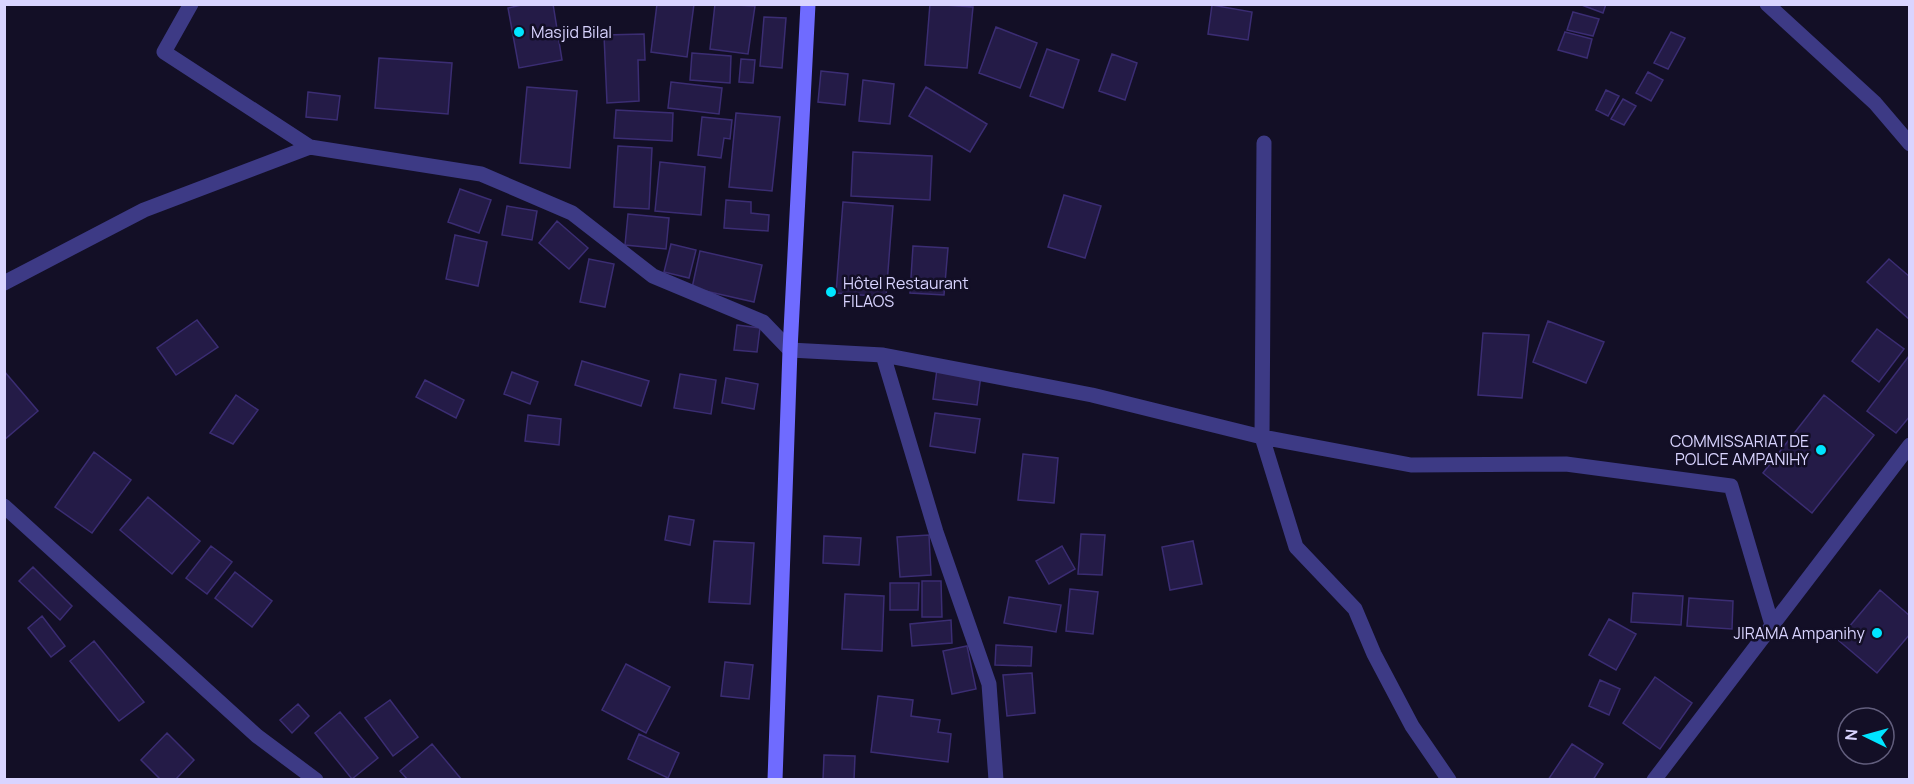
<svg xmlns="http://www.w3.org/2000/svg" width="1914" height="784" font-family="Manrope,sans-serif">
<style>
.building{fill:#241b47;stroke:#3b2d73;stroke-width:1.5}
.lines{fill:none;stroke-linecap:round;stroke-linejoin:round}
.minor{stroke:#3d3a85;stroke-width:15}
.secondary{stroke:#6f6bff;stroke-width:15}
.poi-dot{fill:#00e5ff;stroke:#130f26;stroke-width:2}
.labels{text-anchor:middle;stroke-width:5;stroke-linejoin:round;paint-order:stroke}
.poi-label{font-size:16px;fill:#d9d4ff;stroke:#130f26;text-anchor:start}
</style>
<rect width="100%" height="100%" fill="#130f26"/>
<path class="building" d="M526 4H553L562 60 519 68 508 8Z
M657 4H694L687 57 651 52Z
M715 4 755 6 748 54 710 49Z
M930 4 973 7 967 68 925 65Z
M1579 4H1606L1603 13Z
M1212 5 1252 12 1248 40 1208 34Z
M1573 12 1599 19 1593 36 1567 30Z
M764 17 786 18 782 68 760 66Z
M996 27 1037 43 1020 88 979 73Z
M1565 32 1592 39 1587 58 1558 50Z
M1671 32 1685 38 1668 69 1654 63Z
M644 34 645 60H638L639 101 607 103 604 35Z
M1047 49 1079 60 1063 108 1030 96Z
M692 53 731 56 730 83 690 80Z
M1112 54 1137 63 1125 100 1099 91Z
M379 58 452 63 448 114 375 108Z
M741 59 755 60 753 83 739 82Z
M821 71 848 74 845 105 818 102Z
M1648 72 1663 80 1651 101 1636 93Z
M863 80 894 84 890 124 859 121Z
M671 82 722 88 719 114 668 108Z
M527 87 577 91 570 168 520 163Z
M926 87 987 124 970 152 909 116Z
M1606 90 1619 96 1608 116 1596 110Z
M308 92 340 96 337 120 306 117Z
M1623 99 1636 106 1624 125 1611 119Z
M616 110 673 113 672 141 614 138Z
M736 113 780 117 772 191 729 187Z
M702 117 732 120 730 139 724 138 721 158 698 155Z
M618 146 652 148 649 209 614 207Z
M853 152 932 156 930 200 851 196Z
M660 162 705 167 701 215 655 211Z
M460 189 491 200 479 233 448 222Z
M1064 195 1101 206 1085 258 1048 247Z
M726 200 751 202V213L769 215 768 231 724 228Z
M843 202 893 206 886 297 836 293Z
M507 206 537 211 532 240 502 235Z
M628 214 669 218 666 249 625 245Z
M557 221 588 248 569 269 539 243Z
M455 235 487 242 478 286 446 279Z
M671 244 696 250 689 278 664 272Z
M913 246 948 248 944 295 910 293Z
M700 251 762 265 754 302 692 288Z
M589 259 614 264 605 307 580 302Z
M1889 259 1910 277 1909 319 1867 282Z
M197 320 218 347 176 375 157 348Z
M1548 321 1604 342 1586 383 1533 362Z
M737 325 760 328 757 352 734 350Z
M1877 329 1904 349 1879 382 1852 361Z
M1483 333 1529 335 1522 398 1478 395Z
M1909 356 1910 416 1896 433 1867 411Z
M582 361 649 381 641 406 575 385Z
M937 369 981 375 977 405 933 399Z
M4 371 38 411 4 440Z
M512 372 538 382 530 404 504 394Z
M680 374 716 380 711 414 674 408Z
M726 378 758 384 754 409 722 403Z
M425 380 464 400 456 418 416 397Z
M236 395 258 410 233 444 210 433Z
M1824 395 1874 435 1812 513 1763 473Z
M935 413 980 419 975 453 930 446Z
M528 415 561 419 559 445 525 441Z
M94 452 131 480 92 533 55 507Z
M1023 454 1058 458 1054 503 1018 500Z
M148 497 200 541 172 574 120 530Z
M669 516 694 520 690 545 665 540Z
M1081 534 1105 535 1102 575 1078 574Z
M929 535 931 575 900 577 897 537Z
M824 536 861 538 859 565 823 563Z
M714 541 754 543 750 604 709 602Z
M1193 541 1202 584 1170 590 1162 547Z
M211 546 232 562 207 594 186 578Z
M1062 546 1075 569 1049 584 1036 561Z
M33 567 72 606 60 620 19 581Z
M235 572 272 601 252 627 215 598Z
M922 581H941L942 617H922Z
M890 583H919L918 610H890Z
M1070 589 1098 592 1093 634 1066 631Z
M1880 590 1910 616V634L1877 673 1838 640Z
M1633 593 1683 596 1681 625 1631 622Z
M845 594 884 596 882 651 842 649Z
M1009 597 1061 605 1056 632 1004 623Z
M1689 598 1733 601 1732 629 1687 626Z
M42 616 65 646 51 657 28 628Z
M1609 619 1636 634 1616 670 1589 655Z
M951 620 952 643 912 646 910 624Z
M94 641 144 702 119 721 70 661Z
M996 645 1032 647 1031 666 995 665Z
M967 646 976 689 952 694 943 651Z
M725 662 753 665 749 699 721 696Z
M626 664 670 687 646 733 602 710Z
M1032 673 1035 713 1007 716 1003 675Z
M1655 677 1692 703 1660 749 1623 723Z
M1600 680 1620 689 1609 715 1589 706Z
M878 696 913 700 911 716 940 720 938 732 951 734 948 762 871 752Z
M390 700 418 737 393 756 365 718Z
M298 704 309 716 292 733 280 720Z
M340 712 378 758 352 779 315 733Z
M167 733 194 760 175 780H161L141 760Z
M639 734 679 753 668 778 628 759Z
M432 744 462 780H408L400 771Z
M1572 744 1603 764 1593 780H1548Z
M824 755 855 756 854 780H823Z"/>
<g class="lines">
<path class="minor" d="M191 4 164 52 310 147
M1767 4 1875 103 1910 144
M1264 143 1262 437 1296 547 1355 609 1374 654 1412 726 1449 780
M4 283 144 210 310 147 481 174 572 213 653 276 763 322 790 350 883 355 1092 395 1262 437 1411 465 1566 464 1731 486 1772 625
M883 355 936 532 989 684 996 780
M4 506 257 736 316 780
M1654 780 1910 445"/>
<path class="secondary" d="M775 780 790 350 808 4"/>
</g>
<g class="poi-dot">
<circle cx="519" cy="32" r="6"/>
<circle cx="831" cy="292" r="6"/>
<circle cx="1821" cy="450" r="6"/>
<circle cx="1877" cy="633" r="6"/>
</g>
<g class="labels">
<g class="poi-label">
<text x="531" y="38">Masjid Bilal</text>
<text x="843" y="289">Hôtel Restaurant<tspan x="843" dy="18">FILAOS</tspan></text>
<text x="1809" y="447" text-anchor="end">COMMISSARIAT DE<tspan x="1809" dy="18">POLICE AMPANIHY</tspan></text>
<text x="1865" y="639" text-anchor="end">JIRAMA Ampanihy</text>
</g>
</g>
<rect width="1914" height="784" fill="none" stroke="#d9d4ff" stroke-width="12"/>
<g transform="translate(1866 736) rotate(275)"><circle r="28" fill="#130f26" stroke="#625e7d" stroke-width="1.5"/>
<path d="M0-4.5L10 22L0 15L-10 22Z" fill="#00e5ff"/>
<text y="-9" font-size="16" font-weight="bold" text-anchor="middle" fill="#d9d4ff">N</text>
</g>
</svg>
